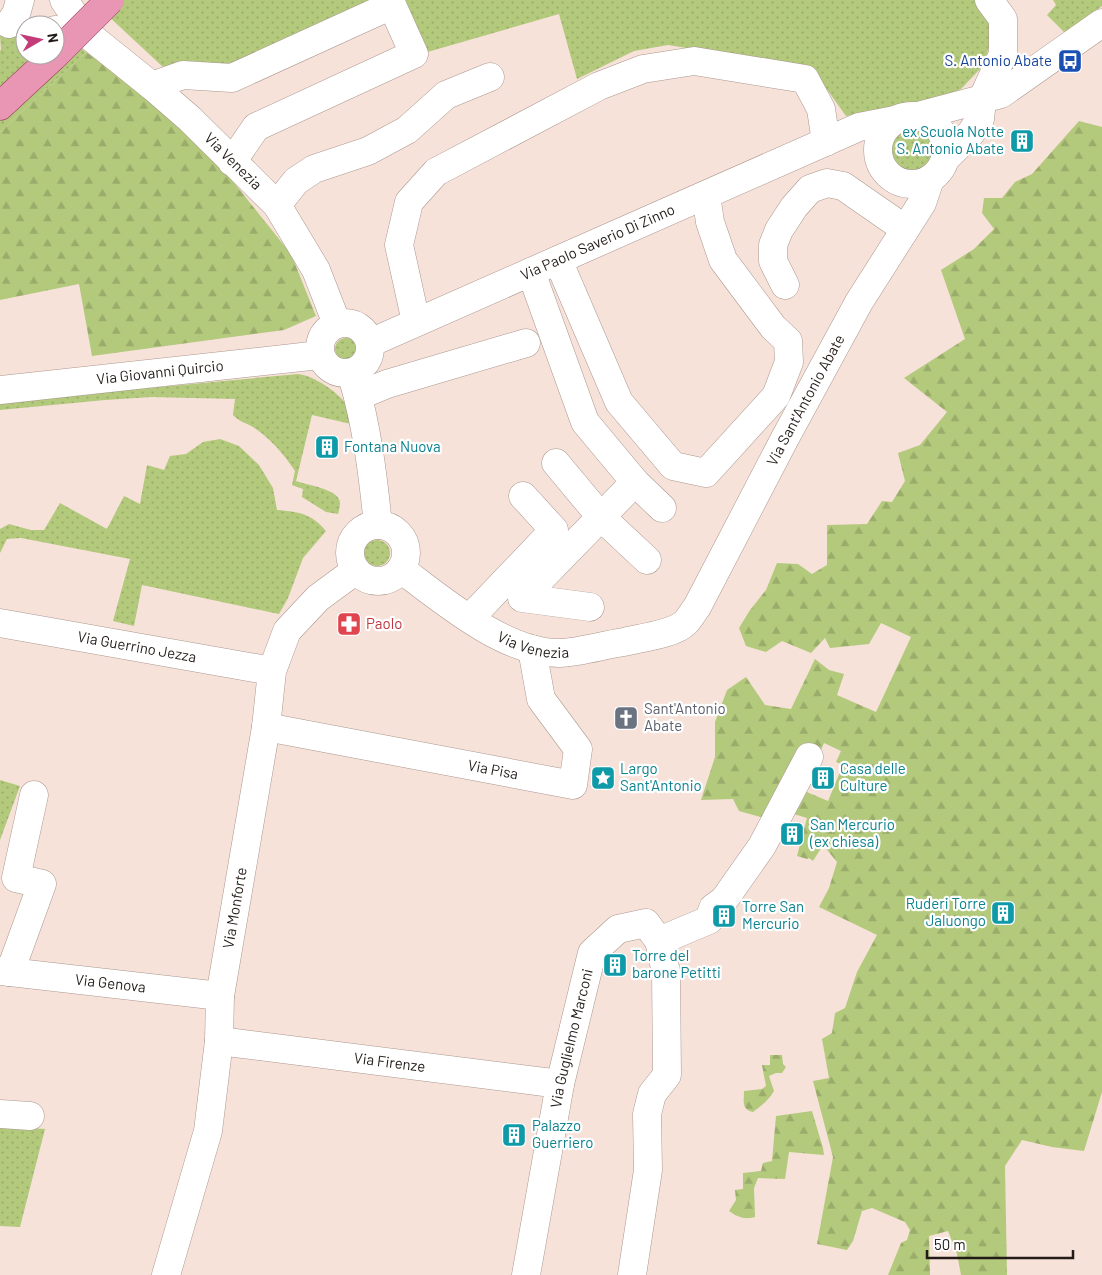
<svg xmlns="http://www.w3.org/2000/svg" width="1102" height="1275" font-family="Barlow,sans-serif">
<style>
.grass{fill:url(#grass-dots)}
.forest{fill:url(#forest-firs)}
.lines{fill:none;stroke-linecap:round;stroke-linejoin:round}
.minor-casing{stroke:#ab978f;stroke-width:29}
.major-casing{stroke:#983d5c;stroke-width:29}
.minor{stroke:#fff;stroke-width:28}
.major{stroke:#e896b3;stroke-width:28}
.major-bridge-casing{stroke:#983d5c;stroke-width:29;stroke-linecap:butt}
.major-bridge{stroke:#e896b3;stroke-width:28}
.labels{text-anchor:middle;stroke-width:4.5;stroke-linejoin:round;paint-order:stroke}
.transit-label{font-size:15px;fill:#164399;stroke:#fff;text-anchor:end}
.culture-label{font-size:15px;fill:#0d838f;stroke:#fff;text-anchor:start}
.street-label{font-size:15px;fill:#221b18;stroke:#fff}
.health-label{font-size:15px;fill:#be3a42;stroke:#fff;text-anchor:start}
.worship-label{font-size:15px;fill:#5b616d;stroke:#fff;text-anchor:start}
</style>
<defs>
<pattern id="grass-dots" width="8" height="8" patternUnits="userSpaceOnUse" patternTransform="scale(1.25)"><rect width="8" height="8" fill="#b3c97c"/><path d="M2 2h.1M6 6h.1" fill="none" stroke="#9aac6a" stroke-width="1.8" stroke-linecap="round"/></pattern>
<pattern id="forest-firs" width="22" height="20" patternUnits="userSpaceOnUse" patternTransform="scale(1.25)"><rect width="22" height="20" fill="#b3c97c"/><path d="M5 1l3.5 6h-7zM16 11l3.5 6h-7z" fill="#9aac6a"/></pattern>
</defs>
<rect width="100%" height="100%" fill="#f7e2d9"/>
<path class="grass" d="M91 0H370L230 66 187 63 163 67Z
M405 0H983L989 16 992 34 987 54 980 69 961 89 943 97 846 116 816 74 775 62 668 45 634 51 577 79 559 14 424 53Z
M1053 0H1102V6L1066 34 1047 15 1056 5Z
M25 33V55H55L65 36 86 52 0 132V51L1 49 0 36Z
M889 151a22 22 0 1 1 44 0a22 22 0 1 1-44 0Z
M335 349a11 11 0 1 1 22 0a11 11 0 1 1-22 0Z
M298 374C313 375 342 394 349 409 350 413 350 419 351 424L312 415 296 481C306 485 340 489 340 503 340 506 339 511 338 514L326 512 302 497 303 489 292 485 295 471C284 454 270 438 253 427 246 423 238 421 233 415L235 399 152 397 105 400 0 410V404L20 400Z
M220 439 239 446 259 465 273 488 277 510C299 512 311 513 326 531L303 558 288 598 279 614 142 585 134 626 113 621 130 559 21 538 7 539 0 553V529L9 524 31 530H44L60 503 107 529 124 496 140 504 147 465 164 470 170 456 186 454 203 442Z
M364 553a13 13 0 1 1 26 0a13 13 0 1 1-26 0Z
M0 780 20 786 0 840Z
M0 1126 45 1129 20 1227 0 1226Z"/>
<path class="forest" d="M86 52 146 96 227 174 291 254 316 316 284 330 92 356 79 284 0 300V132Z
M1079 121 1102 127V1092L1084 1151 1052 1147 1022 1140 1005 1166 1007 1275H961L957 1254 948 1231 929 1236 930 1275H888L901 1243 907 1240 910 1230 905 1222 872 1208 862 1211 853 1241 847 1250 817 1244 833 1157 813 1081 829 1078 822 1039 832 1033 835 1013 845 1008 857 972 877 935 819 907 829 888 837 862 823 845 813 861 809 858 807 859 797 856 807 818 787 812 802 790 828 801 843 765 836 762 841 751 824 743 817 759 764 818 739 811 733 799 701 800 715 757V722L727 690 746 677 765 705 791 709 815 659 829 670 844 674 837 695 876 712 911 637 881 623 869 644 830 648 825 638 811 653 782 641 766 652 746 646 739 628 750 610 766 590 777 563 798 564 812 574 827 565V525L867 524 882 501 892 502 905 481 898 453 920 445 947 412 904 378 965 339 941 270 974 249 994 229 982 213 984 198H1002L1015 182 1032 174Z
M770 1055H782L783 1064 786 1067 782 1073H776L769 1076 774 1091C769 1100 761 1106 753 1112 741 1109 744 1101 744 1091L762 1089 766 1086 762 1065H770Z
M812 1111 823 1148 824 1155 789 1152 785 1179 758 1178 754 1188 755 1217C744 1220 738 1217 729 1211L736 1200 735 1190 743 1189V1173L761 1171 763 1163 772 1161 776 1116Z"/>
<g class="lines">
<defs>
<g id="minor">
<path id="s1" d="M64 0 86 33 152 86 190 119 277 205 316 270 337 324"/>
<path d="M9 24 16 14 20 0"/>
<path d="M55 30 86 33"/>
<path d="M152 86 183 75 232 78 392 5 414 54 256 127 232 162"/>
<path d="M918 116 1001 94 1102 23"/>
<circle cx="912" cy="150" r="34"/>
<path d="M945 159 971 133 980 119 982 100 1003 54V19L989 0"/>
<path d="M277 205 296 181 314 169 368 151 407 130 446 95 490 77"/>
<path d="M558 260 619 402 673 466 706 473 776 396 789 362 788 341 773 327 723 260 710 222 706 195"/>
<path d="M531 272 585 422 635 482 522 598 590 607"/>
<path d="M785 285 773 261V245L779 230 794 207 810 189 827 183 843 186 905 229"/>
<path d="M416 322 399 245 409 202 436 172 599 86 643 69 694 61 805 79 821 109 826 142"/>
<circle cx="345" cy="348" r="25"/>
<path id="s2" d="M370 343 859 127 895 120"/>
<path d="M353 379C367 426 373 476 378 525"/>
<path id="s3" d="M0 390 320 355"/>
<path d="M358 396 387 384 526 343"/>
<path d="M556 463 601 517 647 560"/>
<path d="M635 482 662 508"/>
<circle cx="378" cy="553" r="28"/>
<path id="s4" d="M401 569C442 600 506 654 560 653 581 652 603 645 624 642 640 638 674 634 685 623 690 618 693 612 697 607L784 440 859 302 922 203 930 179"/>
<path d="M470 618 554 530 523 496"/>
<path id="s5" d="M0 623 272 671"/>
<path id="s6" d="M266 727 573 785 578 749 541 699 532 649"/>
<path d="M659 941 709 920 713 908 724 900 762 846 809 757"/>
<path id="s7" d="M0 971 220 996"/>
<path d="M10 972 42 884 16 878 34 795"/>
<path id="s8" d="M219 1041 560 1084"/>
<path d="M0 1114 30 1116"/>
<path id="s9" d="M166 1275 208 1131 219 1041 220 996 266 727 272 671 287 631 318 598 356 570"/>
<path id="s10" d="M526 1275 560 1084 592 953 618 929 646 923 659 941 666 972 667 1075 652 1094 647 1114 648 1170 632 1275"/>
</g>
<path id="major" d="M0 106 55 55"/>
</defs>
<use href="#minor" class="minor-casing"/>
<use href="#major" class="major-casing"/>
<use href="#minor" class="minor"/>
<use href="#major" class="major"/>
<defs>
<path id="major-bridge" d="M55 55 110 0"/>
</defs>
<use href="#major-bridge" class="major-bridge-casing"/>
<use href="#major-bridge" class="major-bridge"/>
</g>
<defs>
<symbol id="bus-square" viewBox="-11 -11 22 22"><rect x="-9" y="-9" width="18" height="18" rx="4" fill="#1a4fb4" stroke="#fff"/><path d="M-5-6H5V4H4V6H2V4H-2V6H-4V4H-5ZM-3.5-4V0h7V-4ZM-3.5 1.2v1.5H-2V1.2ZM2 1.2v1.5H3.5V1.2Z" fill="#fff"/></symbol>
<symbol id="building-square" viewBox="-11 -11 22 22"><rect x="-9" y="-9" width="18" height="18" rx="4" fill="#0f9aa8" stroke="#fff"/><path d="M-4-6H4V6H1V3H-1V6H-4ZM-2.5-4.3h1.7v1.8h-1.7ZM.8-4.3h1.7v1.8H.8ZM-2.5-1h1.7V.8h-1.7ZM.8-1h1.7V.8H.8Z" fill="#fff"/></symbol>
<symbol id="pharmacy-square" viewBox="-11 -11 22 22"><rect x="-9" y="-9" width="18" height="18" rx="4" fill="#e0444e" stroke="#fff"/><path d="M-2-6h4v4h4v4h-4v4h-4v-4h-4v-4h4Z" fill="#fff"/></symbol>
<symbol id="church-square" viewBox="-11 -11 22 22"><rect x="-9" y="-9" width="18" height="18" rx="4" fill="#6b7280" stroke="#fff"/><path d="M-1.2-6h2.4v3.5h3.3v2.4h-3.3V6h-2.4V-.1h-3.3v-2.4h3.3Z" fill="#fff"/></symbol>
<symbol id="sight-square" viewBox="-11 -11 22 22"><rect x="-9" y="-9" width="18" height="18" rx="4" fill="#0f9aa8" stroke="#fff"/><path d="M0-6L1.8-2.2L6-1.7L2.9 1.2L3.7 5.4L0 3.3L-3.7 5.4L-2.9 1.2L-6-1.7L-1.8-2.2Z" fill="#fff"/></symbol>
</defs>
<g fill-rule="evenodd">
<use href="#bus-square" x="1056" y="47" width="28" height="28"/>
<use href="#building-square" x="1008" y="127" width="28" height="28"/>
<use href="#building-square" x="313" y="433" width="28" height="28"/>
<use href="#pharmacy-square" x="335" y="610" width="28" height="28"/>
<use href="#church-square" x="612" y="704" width="28" height="28"/>
<use href="#sight-square" x="589" y="764" width="28" height="28"/>
<use href="#building-square" x="809" y="764" width="28" height="28"/>
<use href="#building-square" x="778" y="820" width="28" height="28"/>
<use href="#building-square" x="989" y="899" width="28" height="28"/>
<use href="#building-square" x="710" y="902" width="28" height="28"/>
<use href="#building-square" x="601" y="951" width="28" height="28"/>
<use href="#building-square" x="500" y="1121" width="28" height="28"/>
</g>
<g class="labels">
<g class="transit-label">
<text x="1052" y="66">S. Antonio Abate</text>
</g>
<g class="culture-label">
<text x="1004" y="137" text-anchor="end">ex Scuola Notte<tspan x="1004" dy="17">S. Antonio Abate</tspan></text>
<text x="344" y="452">Fontana Nuova</text>
<text x="620" y="774">Largo<tspan x="620" dy="17">Sant'Antonio</tspan></text>
<text x="840" y="774">Casa delle<tspan x="840" dy="17">Culture</tspan></text>
<text x="810" y="830">San Mercurio<tspan x="810" dy="17">(ex chiesa)</tspan></text>
<text x="986" y="909" text-anchor="end">Ruderi Torre<tspan x="986" dy="17">Jaluongo</tspan></text>
<text x="742" y="912">Torre San<tspan x="742" dy="17">Mercurio</tspan></text>
<text x="632" y="961">Torre del<tspan x="632" dy="17">barone Petitti</tspan></text>
<text x="532" y="1131">Palazzo<tspan x="532" dy="17">Guerriero</tspan></text>
</g>
<g class="street-label">
<text dy="5" stroke="none"><textPath href="#s1" startOffset="235">Via Venezia</textPath></text>
<text dy="5" stroke="none"><textPath href="#s2" startOffset="249">Via Paolo Saverio Di Zinno</textPath></text>
<text dy="5" stroke="none"><textPath href="#s3" startOffset="161">Via Giovanni Quircio</textPath></text>
<text dy="5" stroke="none"><textPath href="#s4" startOffset="566">Via Sant'Antonio Abate</textPath></text>
<text dy="5" stroke="none"><textPath href="#s4" startOffset="155">Via Venezia</textPath></text>
<text dy="5" stroke="none"><textPath href="#s5" startOffset="139">Via Guerrino Jezza</textPath></text>
<text dy="5" stroke="none"><textPath href="#s6" startOffset="231">Via Pisa</textPath></text>
<text dy="5" stroke="none"><textPath href="#s9" startOffset="375">Via Monforte</textPath></text>
<text dy="5" stroke="none"><textPath href="#s7" startOffset="111">Via Genova</textPath></text>
<text dy="5" stroke="none"><textPath href="#s10" startOffset="241">Via Guglielmo Marconi</textPath></text>
<text dy="5" stroke="none"><textPath href="#s8" startOffset="172">Via Firenze</textPath></text>
</g>
<g class="health-label">
<text x="366" y="629">Paolo</text>
</g>
<g class="worship-label">
<text x="644" y="714">Sant'Antonio<tspan x="644" dy="17">Abate</tspan></text>
</g>
</g>
<g transform="translate(40 40) rotate(81)"><circle r="24" fill="#ffffff" stroke="#a7a4a3"/>
<path d="M0-4L9 19L0 12L-9 19Z" fill="#c33b79"/>
<text y="-8" font-size="14" font-weight="bold" text-anchor="middle" fill="#221b18">N</text>
</g>
<path d="M927 1250v8h146v-8" fill="none" stroke="#221b18" stroke-width="2.5"/>
<text x="934" y="1250" font-size="15" fill="#221b18" stroke="#ffffff" stroke-width="4" paint-order="stroke">50 m</text>
</svg>
